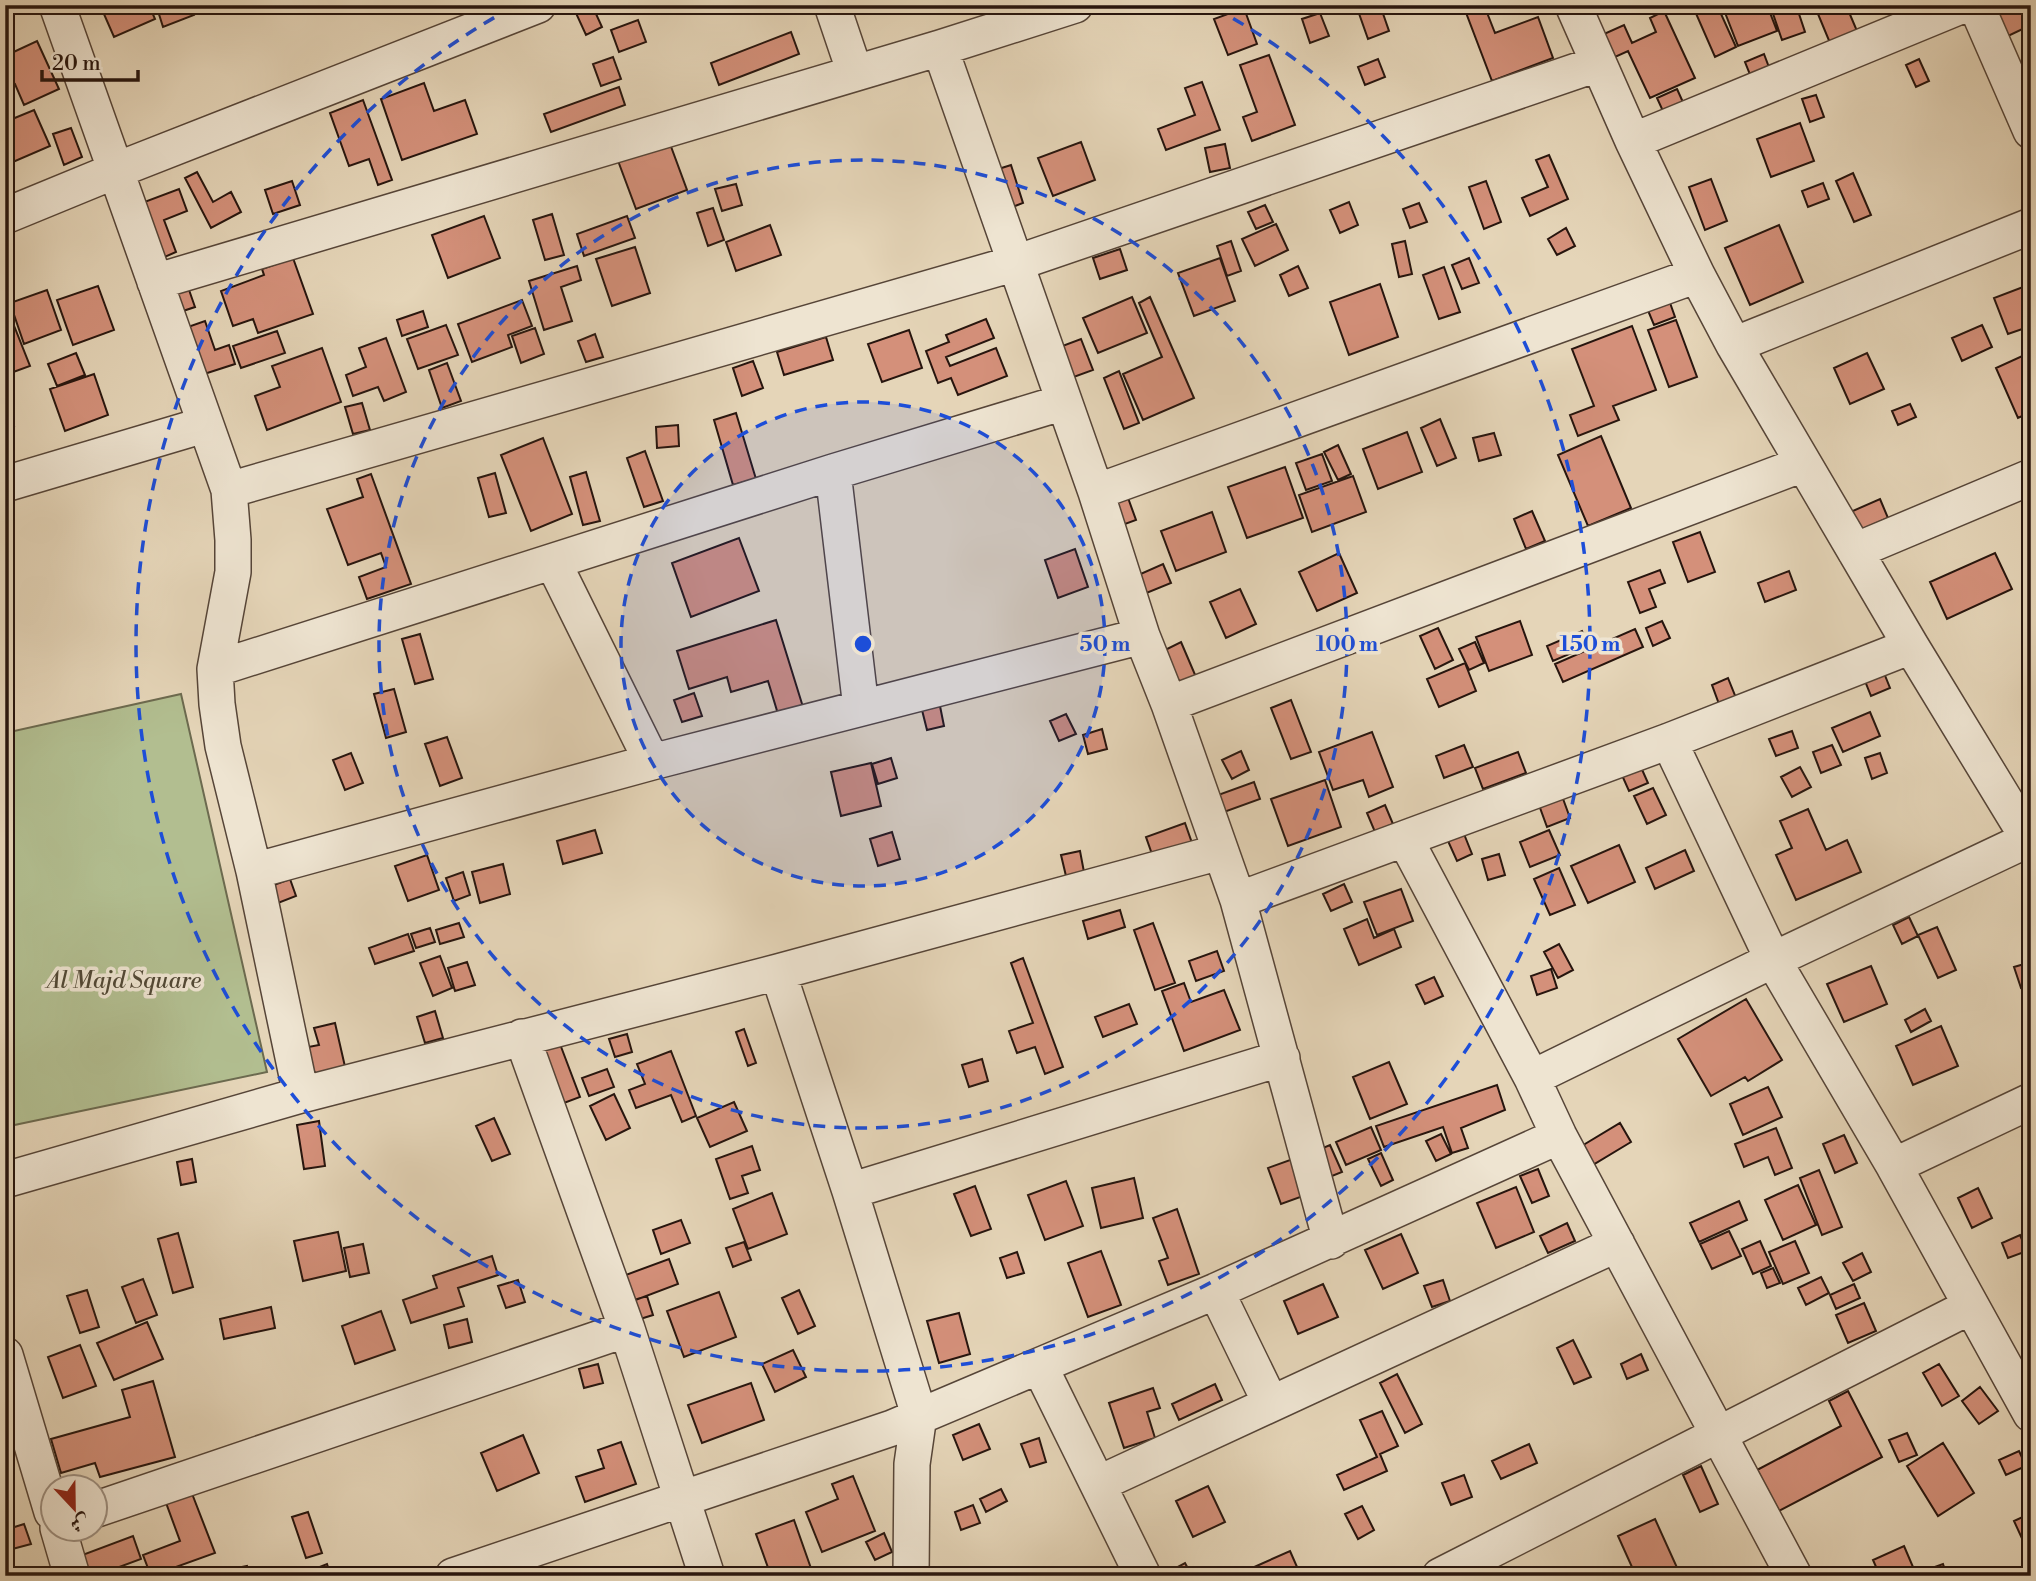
<svg xmlns="http://www.w3.org/2000/svg" width="2036" height="1581" font-family="'Libre Bodoni',Amiri,serif">
<style>
.green{fill:#b2be90;stroke:#6c6a4f;stroke-width:2}
.building{fill:#d4907a;stroke:#27150e;stroke-width:2}
.lines{fill:none;stroke-linecap:round;stroke-linejoin:round}
.minor-casing{stroke:#564538;stroke-width:38}
.minor{stroke:#eee4d1;stroke-width:35}
.ring{fill:none;stroke:#1d4ed8;stroke-width:3.5;stroke-dasharray:12 9}
.labels{text-anchor:middle;stroke-width:7;stroke-linejoin:round;paint-order:stroke}
.park-label{font-size:23px;font-style:italic;fill:#514835;stroke:#eee4d1}
.centre{fill:#1d4ed8;stroke:#eee4d1;stroke-width:3.5}
.ring-label{font-size:21px;text-anchor:middle;font-weight:bold;fill:#1d4ed8;stroke:#eee4d1;stroke-width:7;stroke-linejoin:round;paint-order:stroke}
</style>
<rect width="100%" height="100%" fill="#e5d5b8"/>
<filter id="stains"><feTurbulence type="fractalNoise" baseFrequency=".00286" numOctaves="4"/><feColorMatrix values="0 0 0 0 .2 0 0 0 0 .09 0 0 0 0 .02 0 0 0 .5 -.17"/></filter>
<radialGradient id="worn" r=".72"><stop offset=".6" stop-color="#630" stop-opacity="0"/><stop offset="1" stop-color="#630" stop-opacity=".3"/></radialGradient>
<path class="green" d="M181 694 267 1072 5 1127V733Z"/>
<path class="building" d="M100 5H149L155 19 114 37Z
M173 5H191L194 15 163 27 158 11Z
M587 5H592L602 27 586 35 575 11Z
M1356 5H1380L1389 31 1368 39Z
M1477 5H1484L1495 33 1538 17 1553 58 1492 81 1465 10Z
M1701 5H1717L1736 47 1715 57 1694 9Z
M1736 5H1767L1777 31 1738 46 1724 10Z
M1770 5H1796L1805 32 1782 40Z
M1840 5H1846L1857 31 1830 43 1818 14Z
M2017 5H2028L2031 10V25L2006 37 1996 15Z
M1244 8 1257 44 1228 55 1214 19Z
M1664 11 1695 78 1650 98 1628 51 1615 57 1604 34 1624 25 1632 43 1656 32 1650 18Z
M1320 13 1329 36 1310 43 1302 19Z
M638 20 646 42 619 52 611 30Z
M791 32 799 54 719 85 711 63Z
M37 41 59 89 24 105 15 84 5 89V56Z
M1764 54 1770 70 1751 77 1745 62Z
M1269 55 1295 125 1252 141 1243 117 1257 112 1240 65Z
M613 57 621 79 601 86 593 64Z
M1378 59 1385 77 1365 85 1358 67Z
M1919 59 1929 81 1916 87 1906 65Z
M1202 82 1220 130 1166 150 1158 129 1195 115 1185 88Z
M424 83 434 111 465 100 477 134 402 160 381 99Z
M619 87 625 105 551 132 544 114Z
M1677 89 1687 111 1667 120 1657 98Z
M1816 95 1824 117 1810 122 1802 99Z
M363 100 392 180 378 185 369 159 349 166 330 113Z
M34 110 50 146 6 165 5 122Z
M1800 123 1814 161 1771 177 1757 139Z
M71 128 82 157 64 165 53 134Z
M666 133 687 190 636 209 614 150Z
M1081 142 1095 180 1053 196 1038 158Z
M1225 144 1230 168 1210 172 1205 148Z
M1549 155 1568 199 1530 216 1522 198 1548 187 1536 160Z
M1011 165 1023 203 1002 211 989 172Z
M197 172 213 202 231 192 241 212 211 228 185 178Z
M1853 173 1871 215 1854 222 1836 181Z
M1711 179 1727 221 1705 230 1689 187Z
M292 181 300 205 273 214 265 190Z
M1486 181 1501 222 1484 229 1469 187Z
M1823 183 1829 199 1808 207 1802 191Z
M736 184 742 205 722 211 715 189Z
M179 189 187 211 164 220 176 252 160 259 139 204Z
M1349 202 1358 225 1340 233 1330 210Z
M1419 203 1427 222 1410 228 1403 209Z
M1265 205 1273 222 1256 229 1248 212Z
M713 208 724 240 708 246 697 213Z
M552 214 564 255 545 260 533 220Z
M484 216 500 258 448 278 432 235Z
M627 216 635 238 584 256 577 234Z
M1276 224 1288 250 1255 266 1242 239Z
M770 225 781 255 736 271 726 242Z
M1779 225 1803 282 1750 305 1725 248Z
M1566 228 1575 246 1557 255 1548 239Z
M1231 241 1241 271 1227 276 1217 246Z
M1405 241 1412 274 1399 277 1392 244Z
M635 247 650 293 612 306 596 259Z
M1120 249 1127 270 1100 279 1093 258Z
M293 258 313 314 258 333 253 319 233 326 221 291 264 275 262 269Z
M1220 258 1235 301 1194 316 1178 273Z
M1469 258 1479 283 1462 289 1452 265Z
M577 266 581 280 561 287 572 321 544 330 529 281Z
M1298 266 1308 288 1289 296 1280 275Z
M1444 267 1460 312 1439 319 1423 275Z
M1380 284 1398 337 1349 355 1330 302Z
M2031 284V326L2008 334 1994 298Z
M98 286 114 330 73 345 57 300Z
M188 287 195 307 177 313 170 294Z
M47 290 61 330 24 344 10 303Z
M1132 297 1147 333 1098 353 1083 318Z
M1150 297 1194 398 1143 420 1123 374 1162 357 1139 303Z
M522 300 532 326 508 335 512 347 472 362 458 324Z
M1669 300 1675 317 1654 325 1647 308Z
M5 303 30 366 5 375Z
M423 311 428 327 402 336 397 320Z
M986 319 994 338 946 357 950 366 996 348 1007 376 958 395 951 378 938 383 926 351 949 342 946 335Z
M1676 320 1697 377 1669 387 1648 330Z
M205 321 215 350 229 345 235 364 198 376 182 329Z
M446 325 458 355 418 369 407 339Z
M1982 325 1992 347 1962 361 1952 338Z
M1632 326 1656 390 1613 406 1619 420 1578 436 1570 415 1594 406 1572 349Z
M535 328 544 354 521 363 512 336Z
M909 330 922 368 882 382 868 344Z
M277 331 285 353 241 368 233 346Z
M595 334 603 357 586 362 578 341Z
M826 337 833 360 784 375 777 352Z
M386 338 406 392 384 401 378 387 353 396 346 375 366 367 359 348Z
M1081 339 1093 370 1060 382 1049 351Z
M322 348 341 402 267 430 255 396 280 387 272 366Z
M2031 352V412L2018 418 1996 368Z
M76 353 85 375 57 386 48 364Z
M1867 353 1884 389 1850 404 1834 368Z
M753 361 763 388 742 396 733 368Z
M447 363 461 401 442 408 429 370Z
M1119 371 1139 423 1124 429 1104 378Z
M94 374 108 415 65 431 50 389Z
M362 403 370 430 353 434 345 407Z
M1910 404 1916 417 1898 425 1892 411Z
M8 406 14 426 5 429V407Z
M736 413 756 479 733 485 714 420Z
M1440 419 1456 458 1437 466 1421 428Z
M678 425 679 446 657 448 656 427Z
M1407 432 1422 472 1378 489 1363 449Z
M1494 433 1501 455 1479 461 1473 438Z
M1601 436 1631 508 1588 526 1558 455Z
M543 438 572 514 531 531 501 455Z
M1338 445 1351 474 1338 480 1324 452Z
M645 451 663 501 644 507 627 458Z
M1322 454 1332 481 1306 490 1296 463Z
M1285 467 1303 518 1247 538 1228 487Z
M586 472 600 521 583 525 570 477Z
M495 473 506 513 489 517 478 478Z
M371 474 411 584 367 599 359 577 386 567 381 553 348 565 327 509 363 497 357 479Z
M1353 476 1366 512 1312 532 1299 495Z
M1127 495 1136 520 1106 531 1097 506Z
M1880 499 1888 518 1854 533 1846 514Z
M1532 511 1545 541 1526 549 1514 519Z
M1212 512 1226 552 1176 571 1161 531Z
M1700 532 1715 572 1688 582 1673 542Z
M739 538 759 591 691 617 672 563Z
M1075 549 1088 587 1058 598 1045 560Z
M1339 553 1357 593 1317 611 1299 572Z
M1995 553 2012 589 1947 619 1930 582Z
M1163 564 1171 583 1144 594 1136 576Z
M1660 570 1665 583 1649 589 1656 607 1640 613 1628 582Z
M1789 571 1796 590 1765 602 1758 583Z
M1240 589 1256 624 1226 638 1210 602Z
M776 620 803 707 778 714 768 681 731 692 727 677 689 689 677 651Z
M1520 621 1532 655 1489 671 1476 637Z
M1662 621 1670 638 1653 646 1646 628Z
M1438 628 1453 660 1435 669 1420 636Z
M1635 629 1643 647 1563 682 1555 664Z
M1582 631 1588 646 1553 661 1547 646Z
M420 634 433 679 415 684 402 639Z
M1181 642 1196 677 1179 685 1163 651Z
M1475 642 1484 663 1469 670 1459 649Z
M1465 663 1476 691 1439 707 1427 679Z
M1882 668 1890 688 1871 696 1863 676Z
M1728 678 1736 698 1719 704 1712 685Z
M394 689 406 732 386 738 374 694Z
M694 693 702 716 682 722 674 700Z
M1291 700 1311 752 1291 759 1271 708Z
M940 706 944 726 927 730 922 710Z
M1870 712 1880 736 1843 752 1832 728Z
M1066 714 1076 734 1059 741 1050 721Z
M1102 729 1107 749 1088 754 1083 735Z
M1792 731 1798 748 1776 756 1769 739Z
M1372 732 1393 787 1369 797 1363 780 1333 790 1319 752Z
M447 737 462 778 440 786 425 744Z
M1464 745 1473 767 1444 778 1436 756Z
M1832 745 1841 765 1821 773 1813 752Z
M1241 751 1249 770 1232 779 1222 760Z
M1518 752 1526 773 1483 789 1475 768Z
M351 753 363 783 345 790 333 760Z
M1880 753 1887 773 1872 779 1865 758Z
M891 758 897 778 878 784 872 764Z
M871 763 881 806 841 816 831 772Z
M1640 765 1648 783 1629 791 1621 773Z
M1800 767 1811 787 1792 797 1781 777Z
M1325 780 1341 827 1288 846 1271 799Z
M1254 782 1260 799 1224 812 1218 795Z
M1653 788 1666 815 1647 824 1634 796Z
M1562 796 1570 818 1547 827 1539 805Z
M1385 805 1393 824 1375 832 1367 813Z
M1808 809 1826 850 1847 840 1861 872 1796 900 1776 855 1792 848 1780 821Z
M1185 823 1192 843 1153 857 1146 837Z
M595 830 602 853 563 864 557 841Z
M1549 830 1560 855 1530 867 1520 842Z
M892 832 900 859 878 866 870 839Z
M1464 834 1472 854 1457 861 1448 841Z
M1619 845 1635 882 1588 903 1571 866Z
M1685 850 1694 871 1655 889 1646 868Z
M1080 851 1084 872 1066 876 1061 855Z
M1499 854 1505 875 1488 880 1482 859Z
M427 855 439 890 408 901 395 866Z
M503 864 510 894 480 903 472 872Z
M1559 868 1575 905 1550 915 1534 879Z
M463 872 470 895 454 901 446 878Z
M290 879 296 896 278 903 271 886Z
M1344 884 1352 902 1331 911 1323 894Z
M1401 889 1413 921 1377 935 1364 902Z
M1120 910 1125 927 1088 939 1083 921Z
M1909 917 1918 936 1902 944 1893 925Z
M1367 919 1374 938 1394 929 1401 947 1359 965 1344 929Z
M459 923 464 937 440 944 436 930Z
M1153 923 1175 983 1155 990 1134 930Z
M1937 927 1956 970 1938 978 1918 935Z
M430 928 435 942 416 948 411 934Z
M408 934 414 951 375 964 369 948Z
M1559 944 1573 970 1558 978 1544 952Z
M1217 951 1224 971 1196 981 1189 961Z
M440 956 452 988 433 996 420 963Z
M1023 958 1063 1067 1045 1074 1035 1047 1017 1053 1009 1031 1033 1023 1011 963Z
M467 962 475 985 455 991 448 968Z
M2031 962V984L2021 988 2014 967Z
M1871 966 1887 1004 1844 1022 1827 984Z
M1551 969 1557 988 1537 995 1531 976Z
M1434 977 1443 996 1425 1004 1416 985Z
M1184 983 1191 1002 1224 990 1240 1030 1184 1051 1162 991Z
M1746 999 1782 1060 1748 1081 1745 1077 1711 1096 1678 1039Z
M1129 1004 1137 1024 1103 1037 1095 1017Z
M1925 1009 1931 1021 1911 1032 1905 1020Z
M435 1011 443 1038 425 1043 417 1017Z
M335 1023 346 1071 306 1080 298 1049 319 1045 314 1028Z
M1941 1026 1958 1066 1913 1085 1896 1046Z
M744 1029 756 1063 748 1066 736 1032Z
M627 1034 632 1052 615 1057 609 1039Z
M560 1044 580 1097 564 1103 544 1049Z
M671 1051 696 1116 682 1122 671 1095 636 1108 629 1090 645 1084 637 1064Z
M982 1059 988 1081 969 1087 962 1065Z
M1389 1062 1407 1104 1370 1119 1353 1077Z
M607 1069 614 1087 589 1096 582 1078Z
M1497 1085 1505 1110 1461 1128 1468 1148 1452 1153 1443 1127 1384 1147 1376 1126Z
M1768 1087 1782 1117 1743 1135 1730 1104Z
M614 1094 630 1128 606 1140 590 1106Z
M734 1102 747 1131 710 1147 697 1118Z
M494 1118 510 1154 492 1161 476 1126Z
M319 1121 325 1166 304 1169 297 1125Z
M1620 1123 1631 1142 1591 1166 1580 1147Z
M1371 1127 1381 1150 1346 1165 1336 1142Z
M1776 1128 1792 1168 1775 1175 1768 1157 1744 1167 1735 1144Z
M1441 1134 1451 1154 1436 1161 1426 1141Z
M1844 1135 1857 1163 1835 1173 1823 1144Z
M1330 1145 1342 1172 1317 1182 1306 1155Z
M752 1146 760 1170 742 1176 748 1193 730 1199 716 1159Z
M1381 1153 1393 1180 1381 1186 1368 1159Z
M1304 1155 1317 1191 1281 1204 1268 1168Z
M192 1159 196 1182 181 1185 177 1162Z
M1538 1169 1549 1196 1532 1203 1520 1176Z
M1819 1170 1842 1227 1822 1235 1800 1178Z
M1134 1178 1143 1218 1101 1228 1092 1188Z
M1066 1181 1083 1226 1045 1240 1028 1195Z
M1798 1185 1816 1225 1783 1240 1765 1200Z
M975 1186 991 1229 971 1236 954 1194Z
M1516 1187 1534 1232 1496 1248 1477 1203Z
M1978 1188 1992 1218 1972 1228 1958 1198Z
M772 1193 787 1234 748 1249 733 1209Z
M1739 1201 1747 1220 1699 1242 1690 1223Z
M1177 1209 1199 1274 1168 1285 1159 1261 1168 1258 1153 1218Z
M681 1220 690 1243 661 1254 653 1230Z
M1567 1223 1575 1241 1548 1253 1540 1236Z
M1729 1231 1741 1256 1712 1269 1700 1244Z
M338 1232 346 1271 303 1281 294 1241Z
M178 1233 193 1287 173 1293 158 1239Z
M1401 1234 1418 1273 1383 1289 1365 1250Z
M2020 1235 2027 1251 2008 1258 2002 1243Z
M1760 1241 1771 1266 1753 1274 1742 1249Z
M1795 1241 1809 1273 1783 1284 1769 1252Z
M744 1242 751 1260 733 1267 726 1248Z
M363 1244 369 1273 350 1277 344 1248Z
M1101 1251 1121 1305 1088 1317 1068 1263Z
M1017 1252 1024 1273 1007 1278 1000 1258Z
M1862 1253 1871 1272 1853 1281 1843 1263Z
M492 1256 498 1275 458 1288 464 1306 411 1323 403 1300 437 1288 433 1276Z
M669 1259 678 1284 633 1301 623 1276Z
M1773 1268 1780 1283 1767 1288 1761 1273Z
M1821 1277 1829 1293 1806 1305 1798 1288Z
M143 1279 157 1315 136 1323 122 1287Z
M518 1280 525 1302 506 1308 498 1286Z
M1443 1280 1450 1301 1432 1307 1424 1286Z
M1323 1284 1338 1317 1298 1334 1284 1301Z
M1854 1284 1860 1298 1836 1309 1830 1295Z
M87 1290 99 1327 80 1333 67 1296Z
M799 1290 815 1326 798 1334 782 1298Z
M719 1292 736 1337 684 1357 667 1311Z
M647 1296 653 1315 637 1320 631 1301Z
M1864 1303 1876 1331 1848 1343 1836 1315Z
M271 1307 275 1328 224 1339 220 1319Z
M381 1311 395 1350 355 1364 342 1326Z
M959 1313 970 1354 939 1363 927 1321Z
M467 1319 472 1342 449 1348 444 1325Z
M147 1322 163 1359 114 1380 97 1343Z
M1573 1340 1591 1377 1574 1384 1557 1348Z
M80 1345 96 1386 63 1398 48 1357Z
M793 1350 806 1377 775 1392 762 1364Z
M1641 1354 1648 1370 1627 1379 1621 1364Z
M598 1364 603 1383 584 1388 579 1369Z
M1939 1364 1959 1396 1942 1406 1923 1373Z
M1397 1374 1422 1424 1405 1433 1380 1383Z
M153 1381 175 1457 100 1477 95 1463 61 1473 51 1439 130 1417 122 1390Z
M751 1383 764 1420 702 1443 688 1405Z
M1215 1384 1222 1400 1179 1420 1172 1404Z
M1980 1387 1998 1411 1979 1424 1962 1401Z
M1153 1388 1160 1408 1147 1412 1155 1438 1124 1448 1109 1403Z
M1848 1391 1882 1457 1779 1511 1757 1470 1841 1426 1829 1401Z
M1382 1411 1398 1446 1380 1454 1387 1471 1344 1490 1337 1475 1377 1457 1360 1420Z
M979 1424 990 1449 963 1460 953 1435Z
M1907 1433 1917 1455 1899 1462 1889 1440Z
M523 1435 539 1473 497 1491 481 1453Z
M1039 1438 1046 1462 1030 1467 1021 1444Z
M621 1442 636 1484 585 1502 576 1477 604 1468 598 1450Z
M1943 1443 1974 1493 1938 1516 1907 1466Z
M1529 1444 1537 1463 1501 1479 1492 1461Z
M2019 1451 2026 1466 2006 1475 1999 1460Z
M1701 1466 1718 1504 1700 1512 1683 1475Z
M1464 1475 1472 1497 1451 1505 1442 1483Z
M853 1476 875 1531 822 1552 806 1512 838 1499 832 1484Z
M1208 1486 1225 1522 1193 1537 1176 1501Z
M1001 1489 1007 1501 986 1512 980 1499Z
M191 1491 215 1553 151 1576 143 1555 180 1541 165 1500Z
M973 1505 980 1523 961 1530 955 1512Z
M1362 1506 1374 1530 1358 1539 1345 1514Z
M308 1512 322 1553 306 1558 292 1517Z
M2031 1513V1558L2014 1521Z
M1655 1519 1679 1572 1670 1576H1636L1618 1536Z
M794 1520 813 1574 771 1576 756 1534Z
M24 1524 31 1544 5 1551V1530Z
M884 1533 892 1552 875 1560 866 1542Z
M133 1536 141 1559 95 1576H84L77 1557Z
M1904 1546 1913 1567 1893 1576H1880L1873 1560Z
M1290 1551 1301 1576H1234Z
M1185 1563 1192 1576H1161Z
M327 1564 331 1576H315L312 1570Z
M1943 1564 1947 1576H1928L1926 1570Z
M247 1566 249 1576H228L227 1570Z"/>
<g class="lines">
<defs>
<path id="minor" d="M57 5 229 490 233 540V572L215 669 217 704 223 746 254 871 301 1095
M832 5 855 73
M1573 5 1633 141 1697 275 1734 345 1911 646 2031 843
M1976 5 2031 131
M940 48 1096 492 1142 636 1169 704 1238 900 1331 1241
M1633 141 1963 5
M5 216 117 170 538 5
M155 282 940 48 1075 5
M1734 345 2031 226
M833 472 861 708
M5 484 204 425
M229 490 1016 263 1597 64
M1096 492 1697 275
M1855 551 2031 477
M553 562 652 762
M215 669 833 472 1064 402
M1169 704 1803 464
M1669 741 1773 960 1894 1166 2031 1414
M1405 839 1532 1078 1559 1136 1794 1576
M254 871 652 762 1142 636
M1238 900 1669 741 1911 646
M778 972 850 1191 919 1415 912 1464 911 1576
M522 1037 627 1329 707 1576
M1532 1078 1773 960 2031 838
M1894 1166 2031 1101
M5 1180 301 1095 778 972 1220 852
M850 1191 1282 1058
M1216 1291 1271 1404
M5 1355 52 1512
M1040 1367 1143 1576
M1098 1484 1617 1244
M94 1510 627 1329
M58 1528 72 1576
M453 1576 892 1428 1216 1291 1559 1136
M1440 1576 1971 1306"/>
</defs>
<use href="#minor" class="minor-casing"/>
<use href="#minor" class="minor"/>
</g>
<circle cx="863" cy="644" r="242" fill="#1d4ed8" fill-opacity=".12"/>
<g class="ring">
<circle cx="863" cy="644" r="242"/>
<circle cx="863" cy="644" r="484"/>
<path d="M1215 8A727 727 0 1 1 511 8"/>
</g>
<g class="labels">
<g class="park-label">
<text x="124" y="988">Al Majd Square</text>
</g>
</g>
<circle cx="863" cy="644" r="10" class="centre"/>
<g class="ring-label">
<text x="1105" y="651">50 m</text>
<text x="1347" y="651">100 m</text>
<text x="1590" y="651">150 m</text>
</g>
<rect width="2036" height="1581" fill="none" stroke="#e5d5b8" stroke-width="28"/>
<rect x="7" y="7" width="2022" height="1567" fill="none" stroke="#27150e" stroke-width="3.5"/>
<rect x="14" y="14" width="2008" height="1553" fill="none" stroke="#27150e" stroke-width="2"/>
<g transform="translate(74 1508) rotate(158)"><circle r="33" fill="#eee4d1" stroke="#9e9183" stroke-width="2"/>
<path d="M0-5L12 26L0 18L-12 26Z" fill="#8f2418"/>
<text y="-10" font-size="19" font-weight="bold" text-anchor="middle" fill="#27150e">ش</text>
</g>
<path d="M42 70v10h96v-10" fill="none" stroke="#27150e" stroke-width="3.5"/>
<text x="52" y="70" font-size="21" fill="#27150e" stroke="#eee4d1" stroke-width="5" paint-order="stroke">20 m</text>
<rect width="100%" height="100%" filter="url(#stains)"/>
<rect width="100%" height="100%" fill="url(#worn)"/>
</svg>
